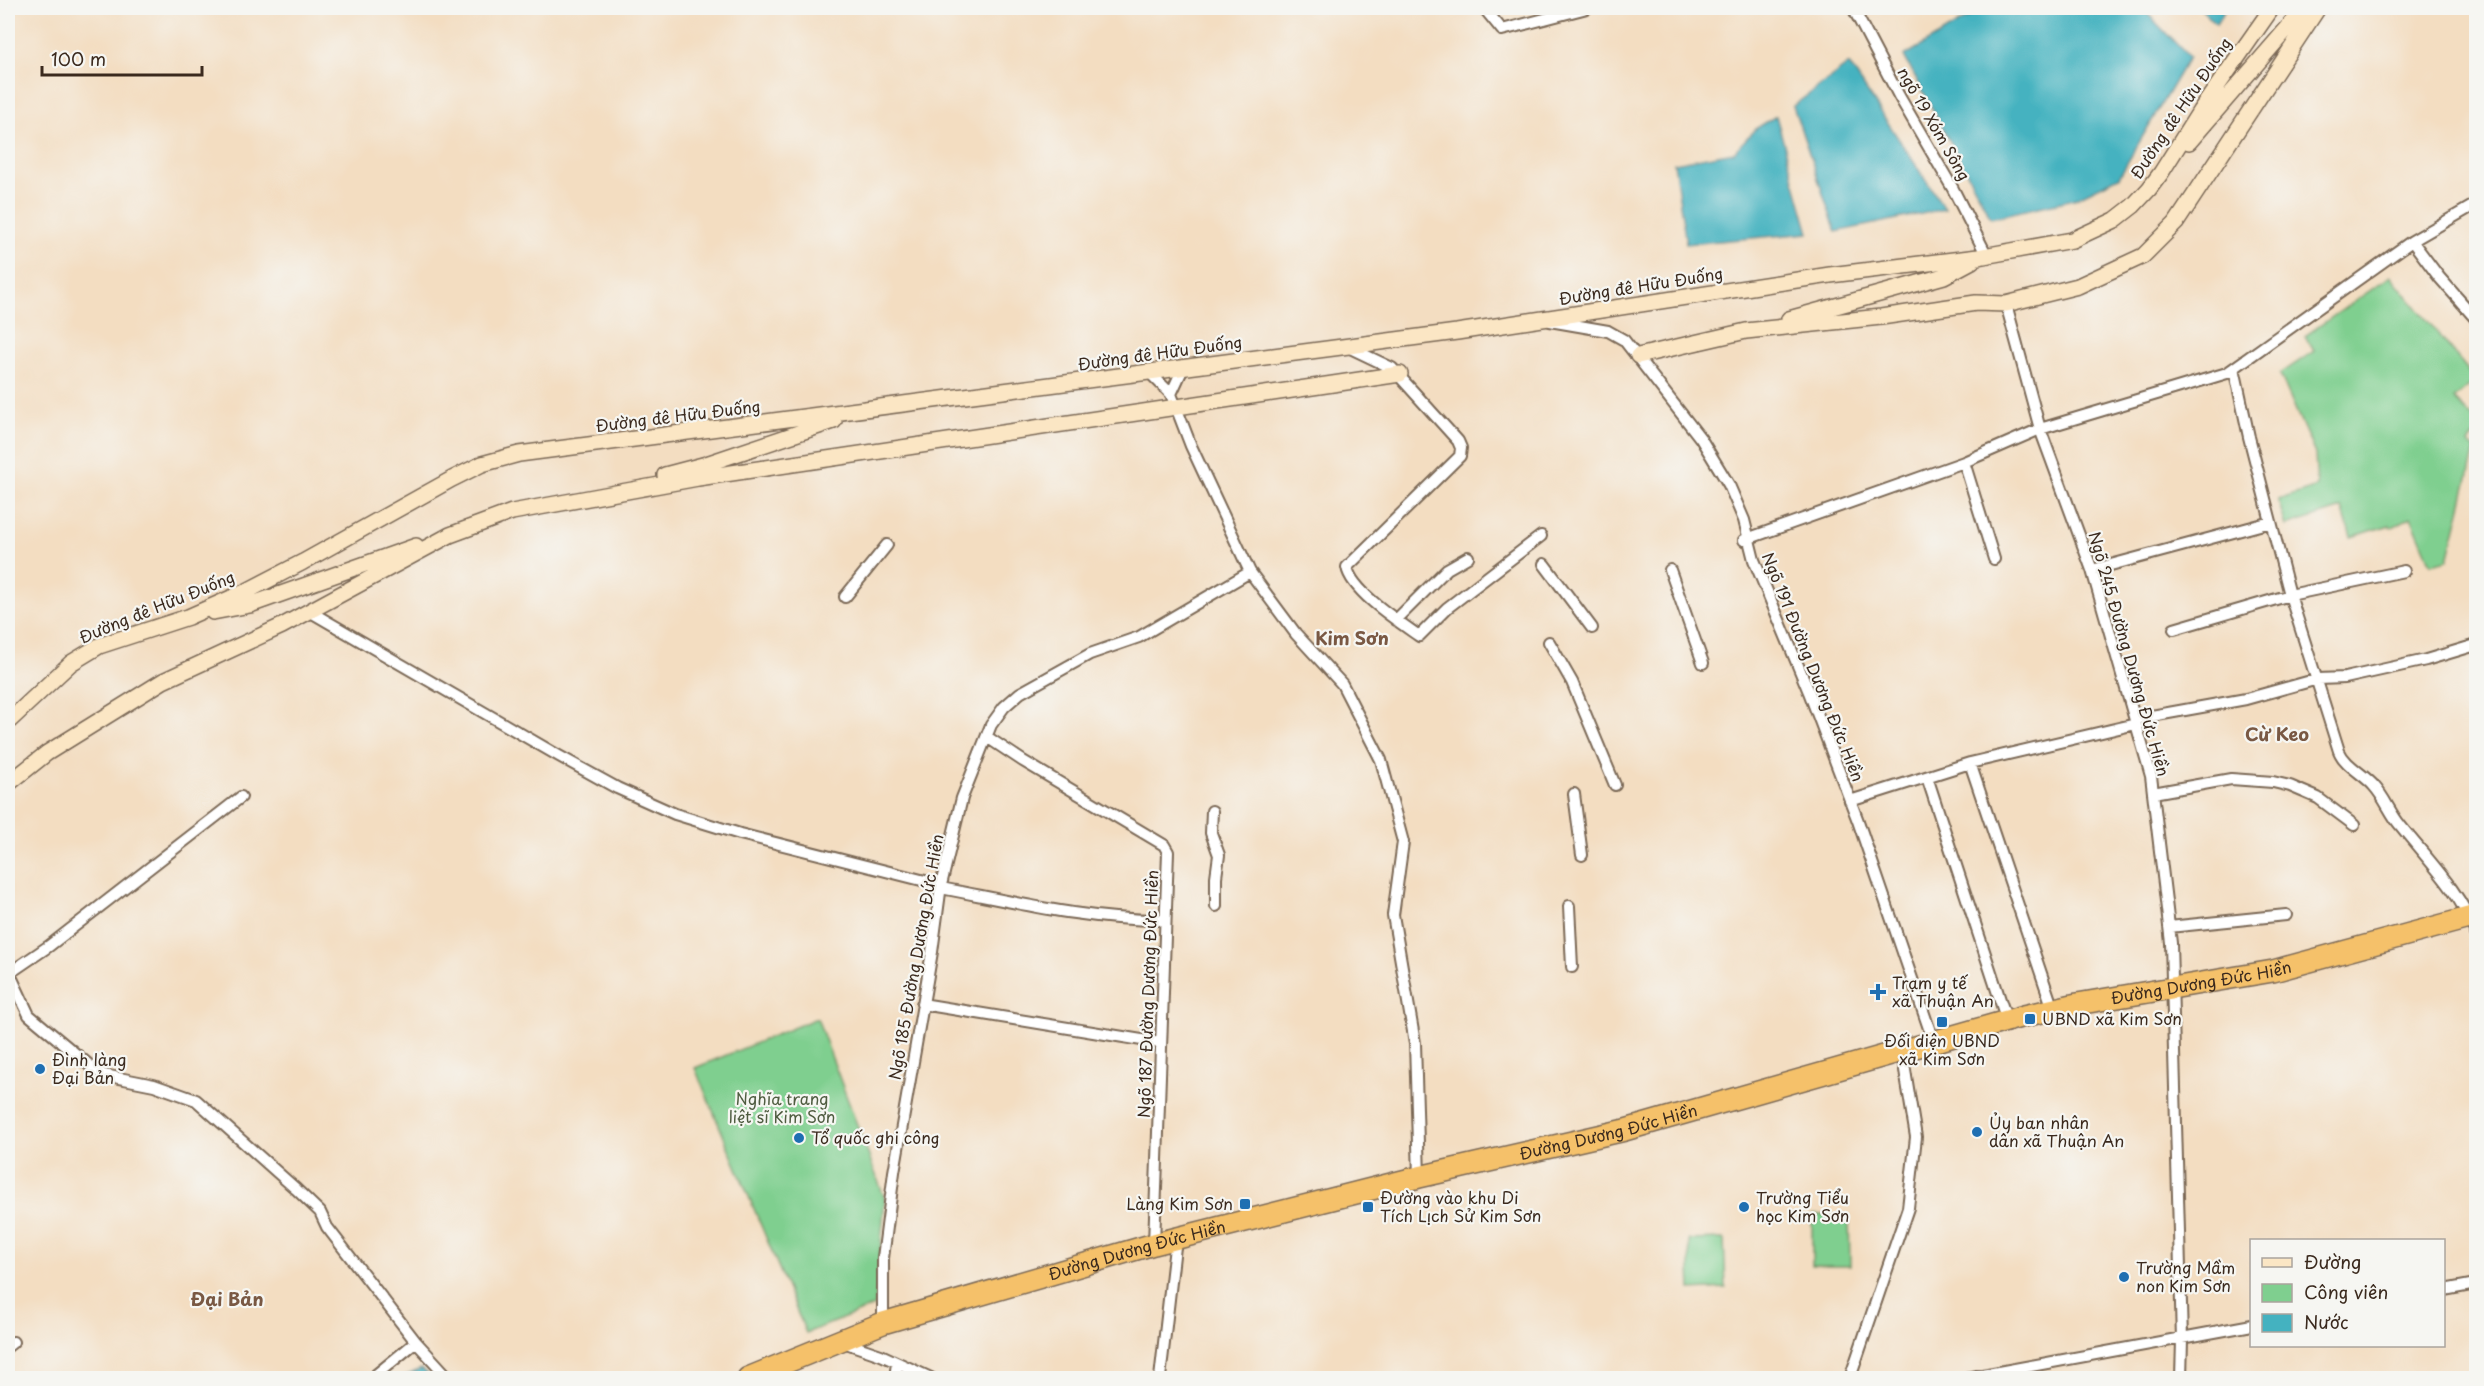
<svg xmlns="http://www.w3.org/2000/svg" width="2484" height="1386" font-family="'Playpen Sans',sans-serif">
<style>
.green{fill:#7fcf8f;stroke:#5d7c56;stroke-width:1.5}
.water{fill:#44b2c0;stroke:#406e6f;stroke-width:1.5}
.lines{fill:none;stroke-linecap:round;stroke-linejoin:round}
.street-casing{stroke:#7b6957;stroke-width:14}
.secondary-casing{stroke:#7b6957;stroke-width:18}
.highway-casing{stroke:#7b6957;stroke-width:24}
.street{stroke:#fff;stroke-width:10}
.secondary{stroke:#fbe6c4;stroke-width:15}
.highway{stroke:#f5c16b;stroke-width:21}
.poi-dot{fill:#1f6fb2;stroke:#f6f6f2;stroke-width:2}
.labels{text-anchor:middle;stroke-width:4.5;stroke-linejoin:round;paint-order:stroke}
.street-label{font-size:16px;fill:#3b2a1e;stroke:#f6f6f2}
.poi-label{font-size:16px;fill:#3b2a1e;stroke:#f6f6f2;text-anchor:start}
.park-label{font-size:16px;fill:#4f5c40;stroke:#f6f6f2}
.neighbourhood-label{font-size:18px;font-weight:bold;fill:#795843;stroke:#f6f6f2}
</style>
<rect width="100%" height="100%" fill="#f6f6f2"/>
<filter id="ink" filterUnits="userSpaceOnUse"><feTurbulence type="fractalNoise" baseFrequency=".0167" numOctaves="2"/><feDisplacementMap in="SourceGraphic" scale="12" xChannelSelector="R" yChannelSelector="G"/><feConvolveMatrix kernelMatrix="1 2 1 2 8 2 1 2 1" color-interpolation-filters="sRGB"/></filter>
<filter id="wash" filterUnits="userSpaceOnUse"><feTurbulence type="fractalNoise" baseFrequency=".008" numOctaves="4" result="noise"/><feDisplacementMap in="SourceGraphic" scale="24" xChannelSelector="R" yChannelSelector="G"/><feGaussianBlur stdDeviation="1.35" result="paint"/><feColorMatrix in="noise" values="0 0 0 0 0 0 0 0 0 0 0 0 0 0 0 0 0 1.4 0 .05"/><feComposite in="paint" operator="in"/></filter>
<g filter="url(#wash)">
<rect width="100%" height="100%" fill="#f3ddc1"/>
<path class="green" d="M2391 276 2476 380 2454 399 2476 421V433L2469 444 2475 449 2448 560 2431 564 2411 517 2391 528 2390 525 2351 537 2342 508 2286 526 2278 500 2317 487 2315 454 2280 374 2314 351 2305 336Z
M817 1018 885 1199 875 1306 806 1333 695 1068Z
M1812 1215H1849L1850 1266H1812Z
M1724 1239 1726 1288 1691 1290 1689 1240Z"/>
<path class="water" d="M1984 8H2142L2189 57 2119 177 2074 199 1991 218 1904 56Z
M2200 8H2226L2216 24Z
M1849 64 1945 209 1836 232 1793 106Z
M1776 116 1809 233 1686 244 1674 163 1734 152 1755 129Z
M421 1369 433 1378H401Z"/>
</g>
<g filter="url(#ink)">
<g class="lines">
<defs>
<path id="street" d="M1484 8 1502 30 1587 8
M1853 8 1899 96 1953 189 1987 256
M2412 241 2476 204
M2006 304 2040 429 2092 570 2151 776 2171 943 2182 1340 2181 1378
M1550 321 1608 331 1624 340 1701 439 1729 485 1744 520 1754 560 1809 692 1858 821 1934 1043
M1348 347 1392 368 1458 441 1461 448 1460 456 1347 567C1351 591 1399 622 1419 636L1447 608 1541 536
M2234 368 2249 437 2290 595 2339 751C2345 766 2364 774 2374 786 2385 798 2390 813 2400 825 2427 859 2461 892 2476 934
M1149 372 1171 394 1191 446 1250 572 1296 634 1342 684 1381 760 1403 842 1393 915 1415 1043 1419 1177
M1171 394 1184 366
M1964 462 1994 559
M1744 540 1964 462 2040 429 2227 373 2412 241 2439 277 2476 319
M1544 564 1592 628
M1670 570 1703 663
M2092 570 2271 522
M845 597 887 545
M309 611 559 756 617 788 675 814 740 834 941 885
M1396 620 1447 569 1468 557
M2174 629 2290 595 2404 571
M1549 642 1572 682 1615 785
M2135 719 2246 699 2318 679 2345 678 2426 660 2476 645
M987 737 1023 761 1164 845 1168 852 1154 1244
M1970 763 2053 1009
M1927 777 2007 1021
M2153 793 2231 779 2273 782 2290 786 2318 798 2354 825
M1574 794 1582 855
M1850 801 1970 763 2136 724
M1212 811 1211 833 1219 855 1216 877V906
M941 888C1014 902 1090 921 1165 920
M1569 906 1572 967
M2169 927 2286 915
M8 970 29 1015 95 1070 104 1075 154 1085 196 1100 296 1189 320 1212 327 1227 416 1342 449 1378
M8 974 49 946 241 797
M922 1004 1160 1043
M2444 1290 2476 1284
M883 1323V1258L894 1172 932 952 941 885 962 798 991 725 1004 707 1020 693 1038 683 1090 654 1139 637 1250 572
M843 1342 881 1355 931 1378
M8 1346 13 1342
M372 1378 416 1342
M895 1378 897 1363
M1160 1378 1176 1238
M1850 1378 1908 1208 1916 1137 1902 1052
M1966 1378 2252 1325"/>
<path id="secondary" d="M2189 142 2305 8
M1789 319 1944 276 1972 261
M1638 356 1746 331 1881 317 1976 303 2006 304 2078 286 2143 256 2176 223 2318 8
M665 475 703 465 834 421
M213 612 250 605 416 546
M8 722 71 663 99 646 188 617 247 591 303 562 452 479 482 464 519 454 1457 332 1830 275 1978 257 2072 240 2115 220 2133 206 2149 189 2161 173 2200 111 2272 8
M8 784 47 753 163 681 282 626 450 535 512 512 698 478 1400 374"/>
<g id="highway">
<path id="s1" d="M748 1378 883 1323 1154 1244 1419 1177 1625 1130 2024 1016 2077 1004 2273 971 2476 916"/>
</g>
</defs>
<use href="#street" class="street-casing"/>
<use href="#secondary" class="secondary-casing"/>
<use href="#highway" class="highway-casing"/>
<use href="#street" class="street"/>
<use href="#secondary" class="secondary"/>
<use href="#highway" class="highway"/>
</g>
</g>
<g class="poi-dot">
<path d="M1875 983h6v6h6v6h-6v6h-6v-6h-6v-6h6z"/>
<rect x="2024" y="1013" width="12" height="12" rx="3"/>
<rect x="1936" y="1016" width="12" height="12" rx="3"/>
<circle cx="40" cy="1069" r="6"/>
<circle cx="1977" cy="1132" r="6"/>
<circle cx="799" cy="1138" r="6"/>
<rect x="1239" y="1198" width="12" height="12" rx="3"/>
<rect x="1362" y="1201" width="12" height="12" rx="3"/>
<circle cx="1744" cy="1207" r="6"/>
<circle cx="2124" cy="1277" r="6"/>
</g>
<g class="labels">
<g class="street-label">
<text transform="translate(2181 108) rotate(-56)" y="6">Đường đê Hữu Đuống</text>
<text transform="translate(1934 124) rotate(60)" y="6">ngõ 19 Xóm Sông</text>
<text transform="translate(1641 286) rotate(-9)" y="6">Đường đê Hữu Đuống</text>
<text transform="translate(1160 353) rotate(-8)" y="6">Đường đê Hữu Đuống</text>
<text transform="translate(678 416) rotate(-7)" y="6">Đường đê Hữu Đuống</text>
<text transform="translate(157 607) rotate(-22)" y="6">Đường đê Hữu Đuống</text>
<text transform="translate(2129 654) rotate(74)" y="6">Ngõ 245 Đường Dương Đức Hiền</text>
<text transform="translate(1813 667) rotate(68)" y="6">Ngõ 191 Đường Dương Đức Hiền</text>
<text transform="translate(916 957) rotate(-80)" y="6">Ngõ 185 Đường Dương Đức Hiền</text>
<text dy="6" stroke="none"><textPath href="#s1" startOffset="1508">Đường Dương Đức Hiền</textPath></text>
<text transform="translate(1148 994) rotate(-88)" y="6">Ngõ 187 Đường Dương Đức Hiền</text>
<text dy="6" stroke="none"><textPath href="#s1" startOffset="896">Đường Dương Đức Hiền</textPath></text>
<text dy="6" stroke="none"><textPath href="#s1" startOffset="410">Đường Dương Đức Hiền</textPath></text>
</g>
<g class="poi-label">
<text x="1892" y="989">Trạm y tế<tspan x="1892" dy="18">xã Thuận An</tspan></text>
<text x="2042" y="1025">UBND xã Kim Sơn</text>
<text x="1942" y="1047" text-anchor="middle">Đối diện UBND<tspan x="1942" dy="18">xã Kim Sơn</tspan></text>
<text x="52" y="1066">Đình làng<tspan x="52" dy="18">Đại Bản</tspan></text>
<text x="1989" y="1129">Ủy ban nhân<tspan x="1989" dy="18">dân xã Thuận An</tspan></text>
<text x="811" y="1144">Tổ quốc ghi công</text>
<text x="1380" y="1204">Đường vào khu Di<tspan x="1380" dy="18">Tích Lịch Sử Kim Sơn</tspan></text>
<text x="1756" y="1204">Trường Tiểu<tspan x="1756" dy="18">học Kim Sơn</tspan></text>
<text x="1233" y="1210" text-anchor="end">Làng Kim Sơn</text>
<text x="2136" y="1274">Trường Mầm<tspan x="2136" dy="18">non Kim Sơn</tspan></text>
</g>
<g class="park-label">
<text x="782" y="1105">Nghĩa trang<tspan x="782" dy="18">liệt sĩ Kim Sơn</tspan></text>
</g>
<g class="neighbourhood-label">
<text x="1352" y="645">Kim Sơn</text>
<text x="2277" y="741">Cừ Keo</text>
<text x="227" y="1306">Đại Bản</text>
</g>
</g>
<rect width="2484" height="1386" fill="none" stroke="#f6f6f2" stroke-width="30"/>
<rect x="2250" y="1239" width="195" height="108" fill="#f6f6f2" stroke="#aba49d" stroke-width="1.5"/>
<rect x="2262" y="1258" width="30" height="9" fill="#fbe6c4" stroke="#aba49d" stroke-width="1.5"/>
<text x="2304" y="1269" font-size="18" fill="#3b2a1e">Đường</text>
<rect x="2262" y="1284" width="30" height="18" fill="#7fcf8f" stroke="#aba49d" stroke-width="1.5"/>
<text x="2304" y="1299" font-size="18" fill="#3b2a1e">Công viên</text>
<rect x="2262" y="1314" width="30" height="18" fill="#44b2c0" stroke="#aba49d" stroke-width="1.5"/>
<text x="2304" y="1329" font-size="18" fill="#3b2a1e">Nước</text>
<path d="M42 66v9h160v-9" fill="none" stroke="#3b2a1e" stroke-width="3"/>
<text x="51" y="66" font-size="18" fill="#3b2a1e" stroke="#f6f6f2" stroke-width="4.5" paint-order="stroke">100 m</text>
</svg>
